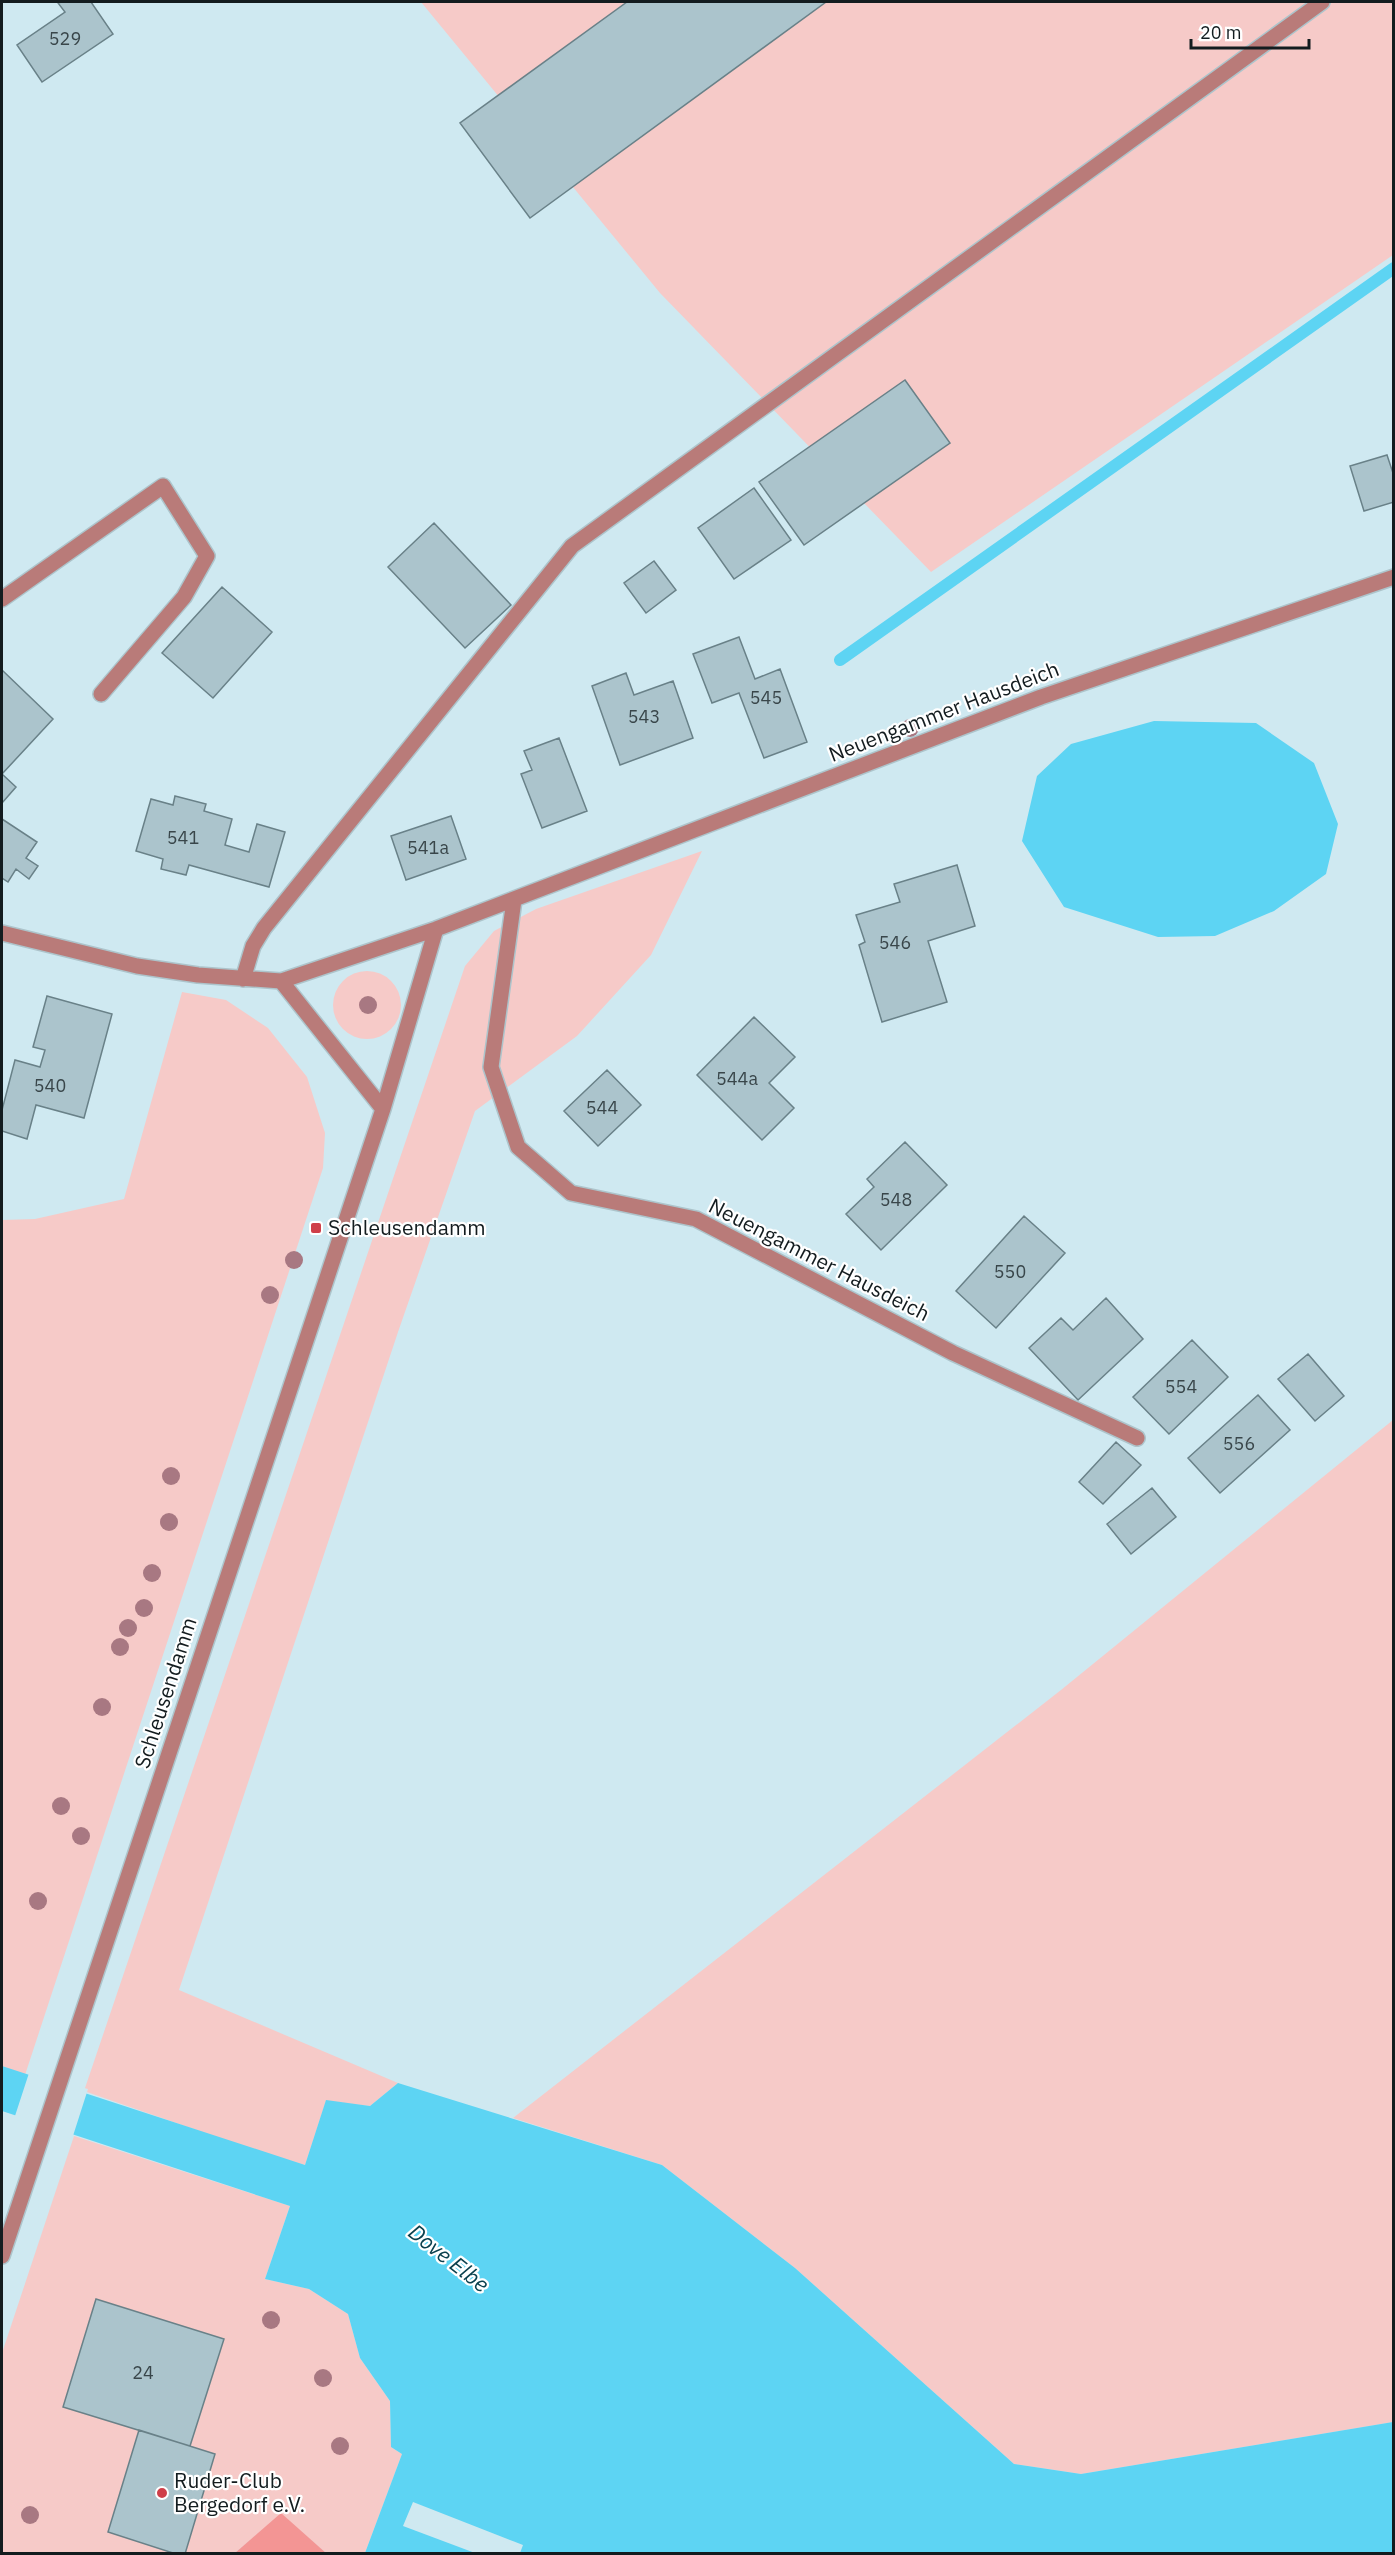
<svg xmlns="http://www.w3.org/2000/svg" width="1395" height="2555" font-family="'IBM Plex Sans',sans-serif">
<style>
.green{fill:#f6cac8}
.forest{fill:#f39594}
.water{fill:#5dd4f3}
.pier{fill:#cfe9f1}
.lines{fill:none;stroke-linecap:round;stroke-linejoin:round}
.stream{stroke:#5dd4f3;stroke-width:12}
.building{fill:#abc4cc;stroke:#698188;stroke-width:1.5}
.minor-casing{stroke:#adc4cb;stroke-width:18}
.minor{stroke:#b97b79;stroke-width:15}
.tree{fill:#a87882}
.poi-dot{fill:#cf3f49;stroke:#fff;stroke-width:2}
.labels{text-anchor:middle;stroke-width:4.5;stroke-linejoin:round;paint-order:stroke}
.number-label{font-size:18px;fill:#39464a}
.street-label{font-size:21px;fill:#131c1f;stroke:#fff}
.poi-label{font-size:21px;fill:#131c1f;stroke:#fff;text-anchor:start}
.water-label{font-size:22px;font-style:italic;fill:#0a414e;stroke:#fff}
</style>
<rect width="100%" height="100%" fill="#cfe9f1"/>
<path class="green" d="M421 2H1393V255L931 572 660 293Z
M702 851 651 955 577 1036 475 1111 398 1332 179 1990 398 2083 370 2106 326 2101 305 2165 254 2150 84 2091 465 966 494 931 536 909Z
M333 1005a34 34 0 1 1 68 0a34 34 0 1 1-68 0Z
M182 992 226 1000 268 1028 307 1077 325 1133 323 1168 25 2075 2 2066V1220L35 1219 124 1199Z
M1393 1420V2422L1081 2474 1014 2464 795 2268 662 2165 513 2118 1061 1690Z
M74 2136 290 2206 265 2279 309 2289 348 2314 360 2358 390 2401 391 2447 402 2454 365 2553H326L281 2514 235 2553 2 2554V2353Z"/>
<path class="forest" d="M281 2513 326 2553H235Z"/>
<path class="water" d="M1154 721 1256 723 1314 763 1338 824 1326 874 1274 911 1215 936 1158 937 1064 907 1022 841 1037 776 1071 744Z
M2 2066 305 2165 326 2100 370 2106 398 2083 662 2165 795 2268 1014 2464 1081 2474 1393 2422V2553H365L402 2454 391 2447 390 2401 360 2358 348 2314 309 2289 265 2279 290 2206 2 2111Z"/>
<path class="pier" d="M29 2073 88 2089 72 2139 14 2119Z
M413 2502 523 2545 520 2553H475L403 2526Z"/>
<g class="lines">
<path class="stream" d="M840 660 1394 268"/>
</g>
<path class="building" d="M61 2H91L113 34 42 82 17 45 65 12 58 3Z
M627 2H826L530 218 460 123Z
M905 380 950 443 804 545 759 482Z
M1387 455 1394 476V502L1364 511 1350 466Z
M754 488 791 540 734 579 698 528Z
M434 523 511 605 465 648 388 567Z
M654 561 676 590 646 613 624 583Z
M222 587 272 632 213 698 162 653Z
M739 637 755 679 780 669 807 742 764 758 739 693 712 703 693 654Z
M2 670 53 719 2 774 16 787 2 803Z
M626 673 634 695 673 681 693 738 620 765 592 686Z
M559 738 587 811 542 828 521 774 532 770 524 751Z
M175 796 206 804 204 811 232 819 225 845 249 852 257 824 285 832 269 887 189 865 186 875 161 869 163 859 136 851 151 799 173 805Z
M451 816 466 859 406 880 391 836Z
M2 819 37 842 26 858 38 866 29 879 16 869 8 882 2 878Z
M957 865 975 926 928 941 947 1002 882 1022 859 945 865 942 856 915 900 902 894 884Z
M47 996 112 1014 84 1118 36 1105 27 1139 2 1131V1110L15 1060 40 1067 45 1050 33 1047Z
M754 1017 795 1057 769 1083 794 1108 762 1140 697 1075Z
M607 1070 641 1105 598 1146 564 1111Z
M905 1142 947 1185 881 1250 846 1214 874 1187 867 1179Z
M1024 1216 1065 1253 996 1328 956 1291Z
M1106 1298 1143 1339 1078 1400 1029 1348 1061 1318 1073 1330Z
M1192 1340 1228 1377 1169 1434 1133 1397Z
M1308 1354 1344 1396 1315 1421 1278 1379Z
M1258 1395 1290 1430 1220 1493 1188 1458Z
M1116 1442 1141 1465 1103 1504 1079 1482Z
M1152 1488 1176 1517 1131 1554 1107 1524Z
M96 2299 224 2339 190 2446 63 2407Z
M139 2430 215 2454 185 2554H176L108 2532Z"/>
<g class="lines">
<defs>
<path id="minor" d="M2 599 163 486 207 556 184 597 101 694
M514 900 491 1067 518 1147 571 1193 696 1219 953 1353 1137 1438
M2 933 137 966 198 975 281 981 436 929 1041 697 1394 577
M243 979 253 946 264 928 572 546 1322 2
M281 981 383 1109
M2 2256 383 1109 436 929"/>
</defs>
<use href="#minor" class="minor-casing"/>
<use href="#minor" class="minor"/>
</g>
<g class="tree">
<circle cx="910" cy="728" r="9"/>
<circle cx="368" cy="1005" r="9"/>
<circle cx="294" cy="1260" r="9"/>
<circle cx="270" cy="1295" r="9"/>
<circle cx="171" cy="1476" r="9"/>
<circle cx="169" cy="1522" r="9"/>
<circle cx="152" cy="1573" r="9"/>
<circle cx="144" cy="1608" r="9"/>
<circle cx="128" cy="1628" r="9"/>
<circle cx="120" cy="1647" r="9"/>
<circle cx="102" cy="1707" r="9"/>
<circle cx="61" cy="1806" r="9"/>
<circle cx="81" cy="1836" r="9"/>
<circle cx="38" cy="1901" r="9"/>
<circle cx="271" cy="2320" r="9"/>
<circle cx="323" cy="2378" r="9"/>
<circle cx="340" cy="2446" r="9"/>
<circle cx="30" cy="2515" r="9"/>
</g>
<g class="poi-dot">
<rect x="310" y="1222" width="12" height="12" rx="3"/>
<circle cx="162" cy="2493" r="6"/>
</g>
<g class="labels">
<g class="number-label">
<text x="65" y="45">529</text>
<text x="766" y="704">545</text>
<text x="644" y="723">543</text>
<text x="183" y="844">541</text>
<text x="428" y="854">541a</text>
<text x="895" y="949">546</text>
<text x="737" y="1085">544a</text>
<text x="50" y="1092">540</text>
<text x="602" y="1114">544</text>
<text x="896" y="1206">548</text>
<text x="1010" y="1278">550</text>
<text x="1181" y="1393">554</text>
<text x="1239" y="1450">556</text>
<text x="143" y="2379">24</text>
</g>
<g class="street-label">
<text transform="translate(944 712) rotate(-21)" y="7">Neuengammer Hausdeich</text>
<text transform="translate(819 1260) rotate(27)" y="7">Neuengammer Hausdeich</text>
<text transform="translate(166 1693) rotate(-72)" y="7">Schleusendamm</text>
</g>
<g class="poi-label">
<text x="328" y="1235">Schleusendamm</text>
<text x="174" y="2488">Ruder-Club<tspan x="174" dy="24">Bergedorf e.V.</tspan></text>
</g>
<g class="water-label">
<text transform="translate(449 2258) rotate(38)" y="8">Dove Elbe</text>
</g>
</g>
<rect width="1395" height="2555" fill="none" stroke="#131c1f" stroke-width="6"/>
<path d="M1191 39v9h118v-9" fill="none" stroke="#131c1f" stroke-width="3"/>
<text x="1200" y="39" font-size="18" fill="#131c1f" stroke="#ffffff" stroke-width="4.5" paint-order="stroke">20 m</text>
</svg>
